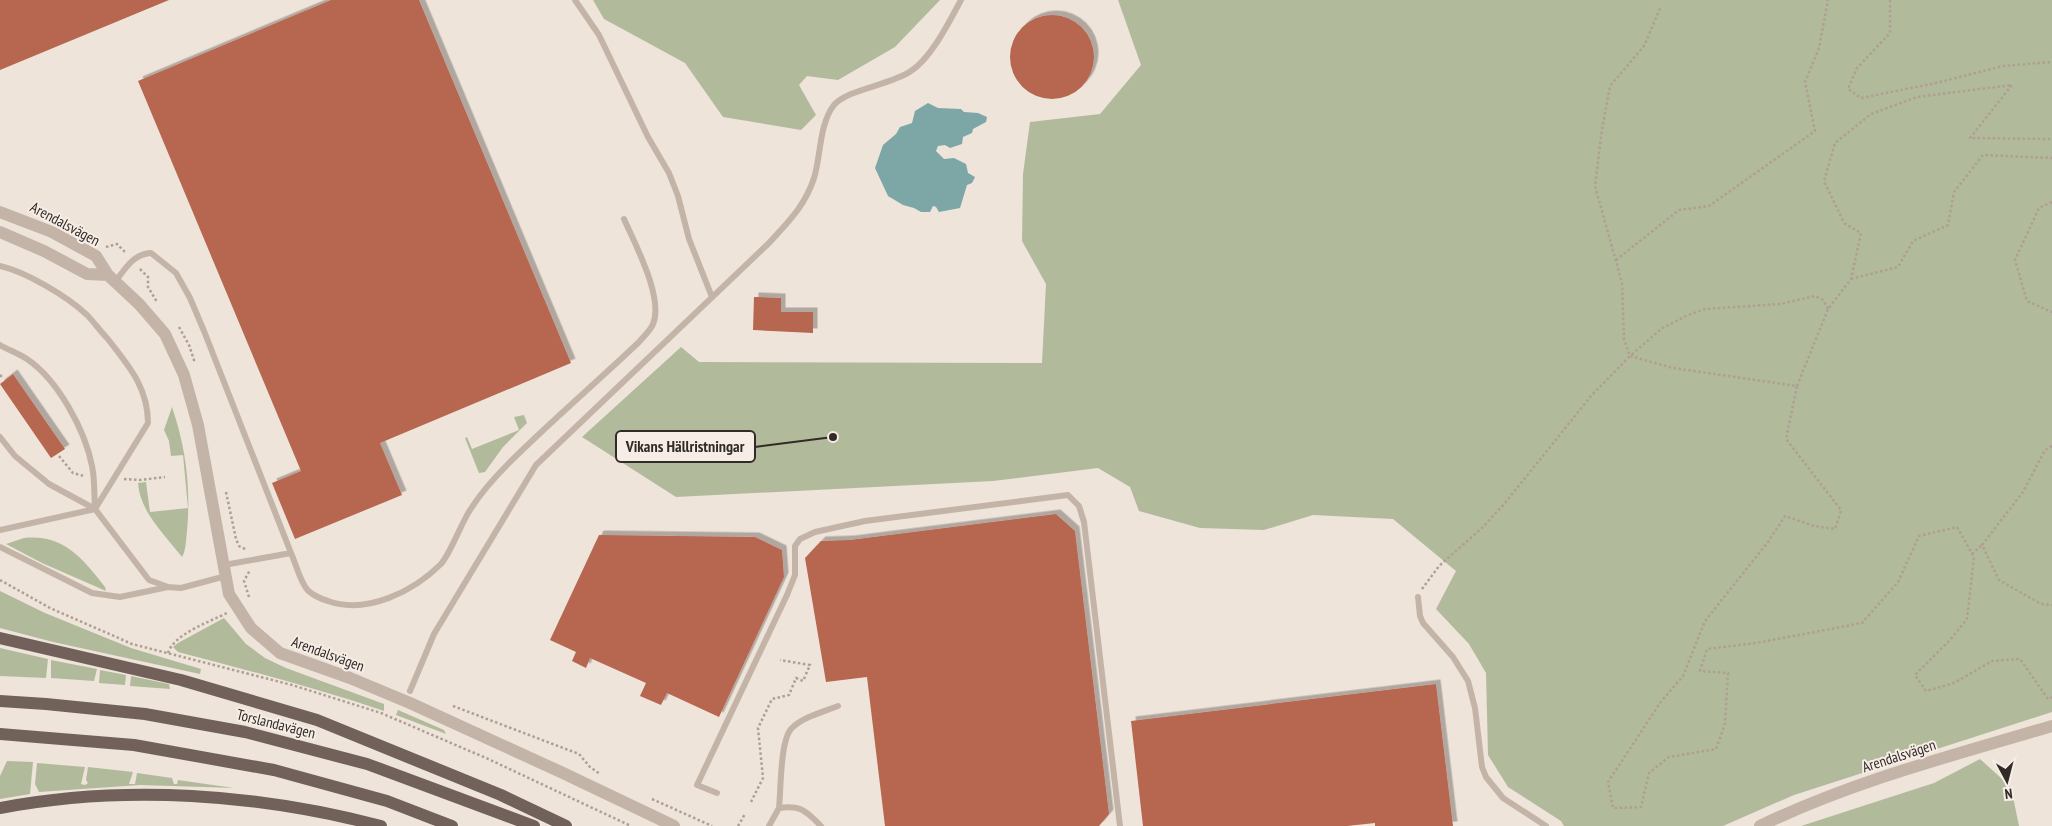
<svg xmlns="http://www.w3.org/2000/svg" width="2052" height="826" font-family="'PT Sans Narrow',sans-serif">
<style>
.green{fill:#b1bb9c}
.water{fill:#7da7a7}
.building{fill:#b7664f;filter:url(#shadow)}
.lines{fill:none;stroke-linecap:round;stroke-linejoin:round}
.path{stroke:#b09e92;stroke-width:2.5;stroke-dasharray:2.5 2.5;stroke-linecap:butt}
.lane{stroke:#c4b4a8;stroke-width:6}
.street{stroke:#c4b4a8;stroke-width:12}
.primary{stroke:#72615a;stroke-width:12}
.labels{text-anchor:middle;stroke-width:4;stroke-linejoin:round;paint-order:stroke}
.street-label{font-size:15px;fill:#322a27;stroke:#f6eee6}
.leader{fill:none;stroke:#322a27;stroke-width:2}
.callout-dot{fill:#322a27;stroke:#f6eee6;stroke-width:2}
.callout{fill:#f6eee6;stroke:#322a27;stroke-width:2}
.callout-label{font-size:16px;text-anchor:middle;font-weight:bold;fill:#322a27}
</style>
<defs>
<filter id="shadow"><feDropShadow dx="4.5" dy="-4.5" stdDeviation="0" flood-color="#0004"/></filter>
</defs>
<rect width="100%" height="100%" fill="#eee4da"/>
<path class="green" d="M593 0H940L895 47 838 80 807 76 799 85 816 115 801 130 723 117 685 63 604 19Z
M1118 0H2052V712L1794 795 1723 826H1564L1561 821 1508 787 1488 755 1486 673 1469 644 1436 609 1456 571 1393 519 1313 515 1264 530 1200 528 1139 511 1130 487 1098 468 993 481 676 497 582 437 681 347 699 362 1042 363 1046 284 1022 241 1023 174 1030 122 1100 114 1141 65Z
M172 407C186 448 191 488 187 531 186 539 186 551 182 557 165 535 140 512 138 483L146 482 150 512 188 508 183 455 171 456 169 441 164 430Z
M524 415 527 423 503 447 485 472 479 473 465 438 467 437 472 449 519 430 514 417Z
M24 538C64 534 83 559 105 587L106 591 42 563 6 544Z
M0 591 45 613 131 648 201 669 200 674 53 642 0 628Z
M224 618 246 644 265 658 286 668 384 704V711C316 688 247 670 178 652L173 647 178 643Z
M0 648 48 659 46 678 0 676Z
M51 660 97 669 94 681 51 678Z
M100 670 126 675 125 685 99 683Z
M131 676 169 684 170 689 130 686Z
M398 710 444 730 446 734 396 715Z
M1980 759 2011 787 2019 826H1801L1934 783Z
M7 761 33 762 30 794 0 799V776Z
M37 763 85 767 81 784 85 785 88 783 86 780 88 767 133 772 129 784H135L137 773 172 778 174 784H177L178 780 234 788 140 785 39 792 35 784Z"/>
<path class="water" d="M928 103 938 108 961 109 964 112 978 113 987 117 986 122 973 129 972 133 963 137 962 144 950 148 945 145 938 146 936 151 944 159 954 158 966 164 968 173 975 177 972 183 967 185 960 208 939 212 936 207 933 206 930 212H921L914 208 903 205 888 196 875 168 883 145 896 134 900 127 912 123 915 111Z"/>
<path class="building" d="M0 0H169L0 70Z
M331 0H419L571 363 380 443 402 495 295 539 272 483 301 471 138 81Z
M1010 57a42 42 0 1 1 84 0a42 42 0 1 1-84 0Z
M754 297 781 298V312H813V333L753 330Z
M13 374 65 449 51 458 0 384Z
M1056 514 1075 531 1109 814 1099 826H885L867 677 826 682 805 558 821 541 850 540Z
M599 535 755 537 782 550 784 577 719 717 667 693 661 705 640 696 646 683 590 658 586 668 572 661 576 652 550 640Z
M1436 684 1453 826H1375V823L1347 826H1143L1131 721Z"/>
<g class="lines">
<path class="path" d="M1890 0V33L1857 68 1848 89 1861 98 1936 83 2003 66 2052 62
M2052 202 2039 208 2015 260 2027 301 2052 312
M106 247 117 244 126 253
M1616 260 1679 210 1709 206 1815 131 1805 82 1819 48 1828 0
M140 269 148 277V287L157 302
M1851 279 1898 267 1913 241 1948 225 1954 192 1983 155 2052 158
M1828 309 1823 300 1815 296 1780 304 1705 309 1686 316 1661 329 1630 356 1673 368 1797 386 1786 439 1841 510 1835 529 1814 526 1785 516 1768 542 1705 621 1683 676 1660 703 1608 782 1613 808 1641 807 1649 773 1669 757 1716 749 1725 724 1728 673 1700 671 1707 649 1756 643 1862 623 1898 582 1919 536 1957 527 1974 557 1967 619 1950 640 1915 675 1926 691 1954 683 1992 661 2020 659 2048 699 2052 697
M179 327 189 345 195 363
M0 375 3 378
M1797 386 1828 309 1851 279 1861 233 1844 223 1824 181 1835 143 1871 114 1917 97 2012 85 1970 138 2052 139
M2052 446 2045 450 2023 492 1982 545 1999 580 2041 604 2052 605
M59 456 73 473 84 476
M124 479 140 480 165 477
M226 492 236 539 239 546 247 550
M1972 554 1982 545
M0 580 50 608 132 644 292 685 381 713 486 758 631 826
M1422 589 1439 566 1483 527 1505 503 1591 396 1630 356 1624 339 1622 283 1595 186 1602 129 1610 86 1644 46 1661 6
M249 597 244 581 250 570
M168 653C174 634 209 622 227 613
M453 706 579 754 590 767 600 774
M652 799 712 826
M751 802 763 778 758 728 772 699 789 695 796 678 803 681 810 665 780 660
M738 826 745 814"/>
<path class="lane" d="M575 0 599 35 648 137 669 173 678 196 689 239 712 297
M0 266C26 272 67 296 87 315 94 322 100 331 107 338 128 365 148 387 148 423L95 509 0 530
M115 282C125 269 133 254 151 253L176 273 190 298 204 331 291 553
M0 345C9 350 19 354 27 359 58 380 85 430 92 466 95 479 94 494 95 508
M0 437 15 456 49 484 95 509 149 580 168 587 181 588 226 576
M0 547 92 593 120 597 168 587
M224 565 291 553C296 564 299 578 306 588 310 594 321 599 328 601 367 615 414 591 441 564 450 554 461 524 470 510 480 494 494 478 508 464 550 422 596 383 639 342 643 337 651 330 653 324 664 298 635 244 624 219
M1418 597 1420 616 1423 623 1453 657 1468 681 1475 708 1482 767 1486 777 1503 798 1546 826
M410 691 434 634 536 465 769 243C788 222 805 206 814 178 821 156 819 124 834 105 848 89 891 85 911 71 932 57 949 22 961 0
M717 793 697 785 787 595 795 575V546L800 539 815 532 865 521 1068 495 1079 506 1084 522 1120 826
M779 808C781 790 780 739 792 728 803 717 823 712 838 706
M769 826 779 808C802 805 806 811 821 826"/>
<path class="street" d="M0 212 52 232 96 256 108 275 139 304 165 334 184 375 198 425 229 594 251 628 280 653 350 678 410 703 563 773 674 826
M0 232 44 251 87 274 108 275
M1760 826C1853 781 1954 755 2052 726"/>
<path class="primary" d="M0 638 181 680 317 720 501 795 566 826
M0 701 46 704 145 714 245 732 367 764 534 826
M0 734 134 745 274 770 387 801 452 826
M0 808C125 784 259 794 381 826"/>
</g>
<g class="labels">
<g class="street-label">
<text transform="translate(65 224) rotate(28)" y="5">Arendalsvägen</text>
<text transform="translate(328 654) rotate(20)" y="5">Arendalsvägen</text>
<text transform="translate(276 724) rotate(14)" y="5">Torslandavägen</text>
<text transform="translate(1899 756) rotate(-18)" y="5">Arendalsvägen</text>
</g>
</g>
<path class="leader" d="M833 437L755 447"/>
<circle class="callout-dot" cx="833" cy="437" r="5"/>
<rect class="callout" x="616" y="431" width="139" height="31" rx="5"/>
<g class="callout-label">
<text x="685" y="452">Vikans Hällristningar</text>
</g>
<g transform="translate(2007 781) rotate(173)" stroke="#f6eee6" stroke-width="4" paint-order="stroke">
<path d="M0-4L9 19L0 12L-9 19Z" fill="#322a27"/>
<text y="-8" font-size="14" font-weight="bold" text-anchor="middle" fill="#322a27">N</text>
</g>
</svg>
